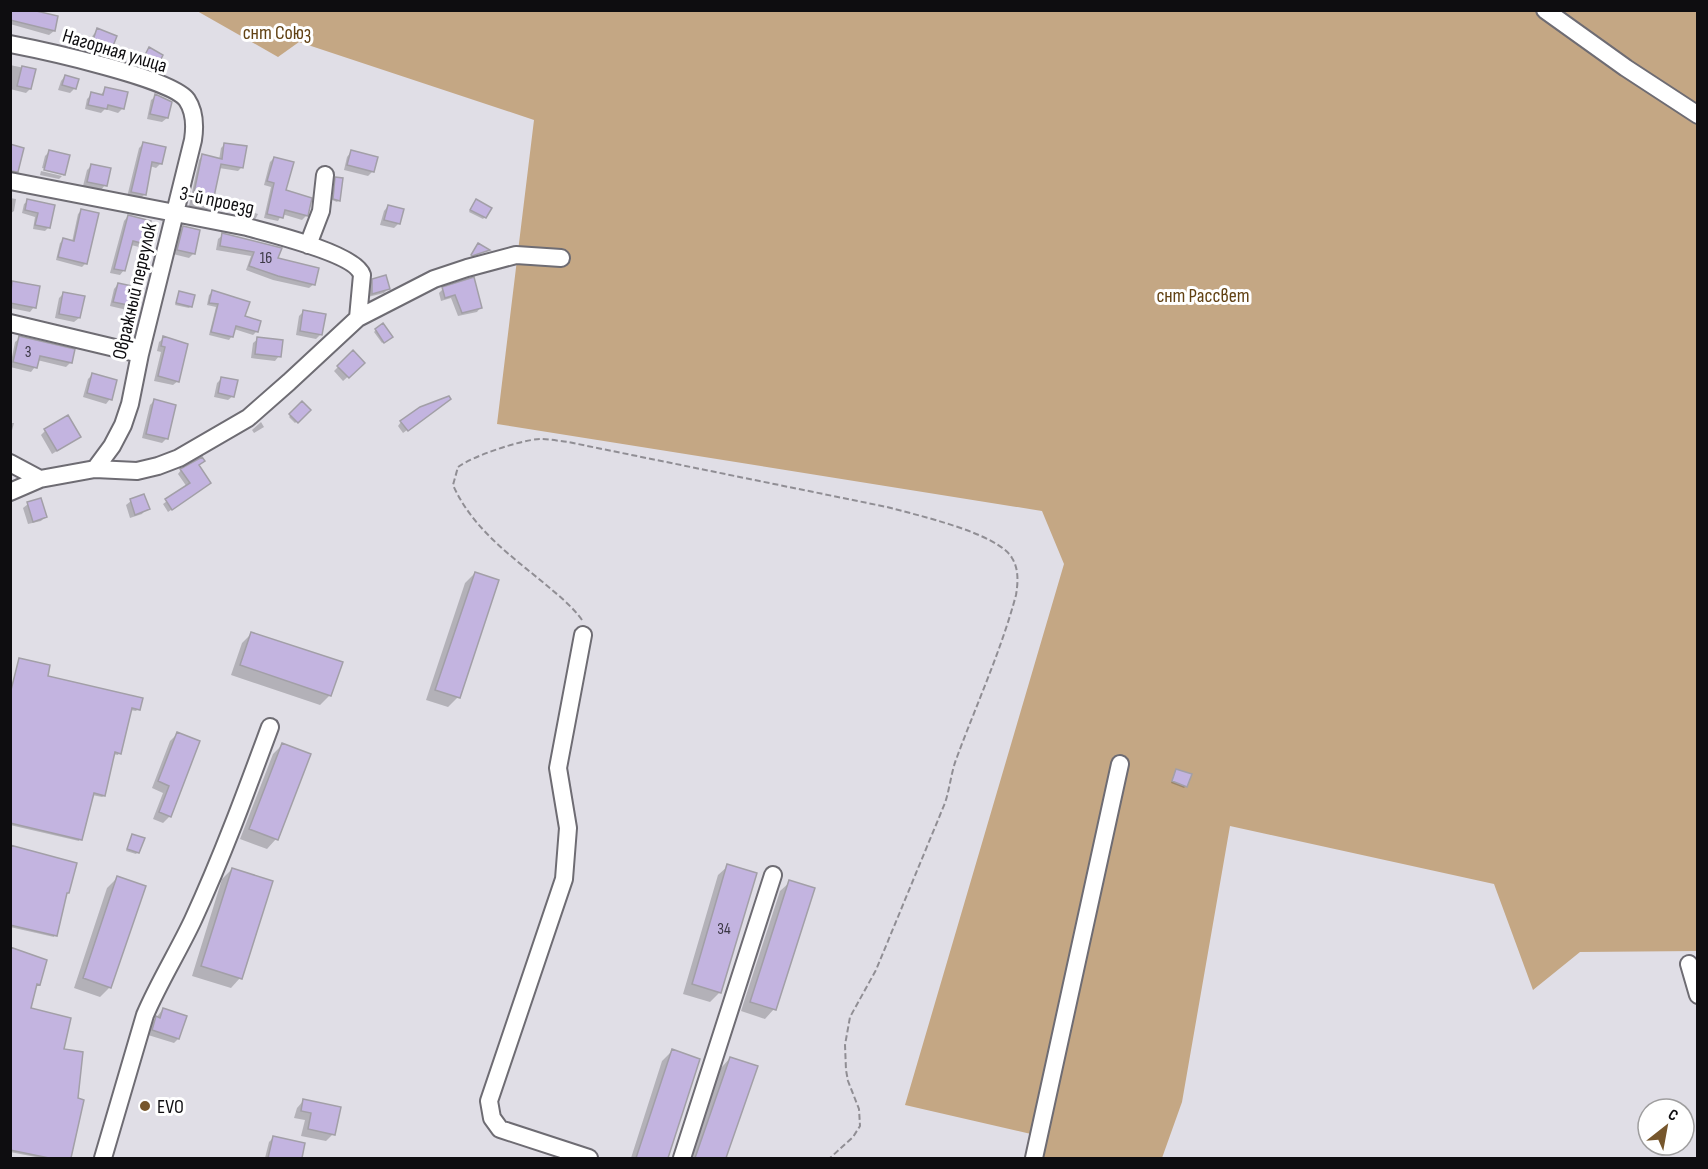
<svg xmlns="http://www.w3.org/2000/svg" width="1708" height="1169" font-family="'Sofia Sans Condensed',sans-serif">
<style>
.green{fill:#c4a784}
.shadow{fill:#0003}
.building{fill:#c3b4e0;stroke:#a29fa7;stroke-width:1.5}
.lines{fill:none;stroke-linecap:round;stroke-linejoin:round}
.minor-casing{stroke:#6e6c73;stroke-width:20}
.path{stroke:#908e94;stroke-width:2;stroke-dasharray:6 3;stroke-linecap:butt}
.minor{stroke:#fff;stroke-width:16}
.poi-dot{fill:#76562c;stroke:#fff;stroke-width:2}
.labels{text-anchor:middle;stroke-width:6;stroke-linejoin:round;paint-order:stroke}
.number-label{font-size:16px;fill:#3b3744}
.park-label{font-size:20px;fill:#624214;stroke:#fff}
.street-label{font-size:20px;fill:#0e0d10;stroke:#fff}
.poi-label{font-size:20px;fill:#0e0d10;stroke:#fff;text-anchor:start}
</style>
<rect width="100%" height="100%" fill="#e0dee6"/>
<path class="green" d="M197 11H1697V951L1580 952 1533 990 1494 884 1230 826 1182 1102 1162 1158H1036L1031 1134 905 1105 1064 564 1042 511 497 424 534 120 299 42 278 57Z"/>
<path class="shadow" d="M10 10 54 31 49 35 10 24Z
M98 30 110 50 105 54 88 47 93 35Z
M148 50 156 64 155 66 143 59Z
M10 65 34 70 30 89 26 93 10 89Z
M65 76 75 88 70 93 58 90 61 81Z
M106 88 123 108 118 113 105 109 101 113 85 109 87 99 92 94 100 96Z
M156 96 167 118 162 122 147 119 151 100Z
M144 143 161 163 156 168 150 166 144 195 140 199 127 197 139 148Z
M225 144 242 167 238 171 219 168 211 205 206 210 189 206 199 160 203 155 219 160 221 148Z
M49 152 64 175 63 176V173L42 168 45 156Z
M351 152 373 171 368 176 344 170 347 157Z
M274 158 284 191 310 199 306 216 302 220 282 214 278 221 264 218 271 187 264 185 270 162Z
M92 165 105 185 101 190 83 186 87 170Z
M41 171 62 176 59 179 40 175Z
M336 178 339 200 337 202 332 200Z
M10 198 16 199 14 211 10 214Z
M28 201 54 206 49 227 45 231 33 229 35 217 22 213 24 204Z
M474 203 485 217 483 219 469 212Z
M388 206 399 223 394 228 380 225 384 211Z
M81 211 86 263 82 267 56 260 60 243 63 240 72 242 78 214Z
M249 211 258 214 255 220 246 218Z
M128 216 143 243 139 247 131 245 124 270 120 275 110 273 124 221Z
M183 227 194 253 189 258 173 254 179 232Z
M223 235 276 260 314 284 309 288 273 280 246 270 251 256 216 250 218 239Z
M373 280 388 289 384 293 368 297V285Z
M12 283 34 307 30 312 10 308V284Z
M118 284 131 305 127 310 110 306 114 289Z
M443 289 480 308 477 312 458 316 451 298 441 301 439 293Z
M212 292 243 318 259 322 256 332 253 335 234 329 232 336 229 340 209 335 216 307 207 305 209 295Z
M64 293 79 318 74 322 55 318 59 298Z
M180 293 191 306 189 308 175 305Z
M303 312 321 334 316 339 296 335 299 316Z
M376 330 389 338 382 343 374 332Z
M20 338 73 350 70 363 66 367 37 360 35 367 31 372 10 367 15 342Z
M164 338 178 381 173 385 154 381 161 352 157 351 159 342Z
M258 339 279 356 275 361 251 358 253 343Z
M353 352 363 363 343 381 334 371Z
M92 375 110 399 106 404 83 397 88 379Z
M222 378 233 396 228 400 214 397 217 383Z
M154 401 167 438 162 443 142 438 150 405Z
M445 402 403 433 398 426 401 422Z
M302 403 309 410 295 423 289 417Z
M261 422 264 427 254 433 252 430Z
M10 423H14L10 438Z
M45 431 79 437 52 454 41 435Z
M198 465 206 486 168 512 163 504 187 487 178 474 181 470Z
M131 501 146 509 142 514 130 518 126 505Z
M28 504 45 517 41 521 28 524 23 508Z
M475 573 458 697 448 707 426 700 465 583Z
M252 633 330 695 320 705 231 675 242 643Z
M19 660 46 677 138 709 136 711 130 710 119 753 118 755 113 754 104 796 102 797 92 795 79 841 10 825V692Z
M177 734 170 816 163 823 153 819 163 793 152 788 170 741Z
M282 745 276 839 267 849 240 839 273 754Z
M1175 772 1186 786 1184 788 1171 783Z
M131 838 138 852 136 854 126 851Z
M10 846 65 894 54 937 10 927Z
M728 866 720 992 710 1002 683 994 718 875Z
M232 869 240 978 231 988 192 976 222 879Z
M117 878 110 987 100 997 74 988 107 888Z
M790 882 774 1009 765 1019 741 1011 780 891Z
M10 949 45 961 38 984 35 986 30 1009 62 1050 77 1100 82 1101 70 1158H41L10 1152Z
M163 1009 178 1039 174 1043 148 1035 152 1023Z
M672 1051 699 1060 667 1158H631L662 1061Z
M730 1058 756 1067 724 1158H690L721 1068Z
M304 1100 333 1134 326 1141 301 1136 305 1120 294 1118 297 1108Z
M273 1138 303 1144 300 1158H265L269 1142Z"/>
<path class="building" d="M10 10H32L58 16 55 31 10 20Z
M97 28 117 36 111 51 92 43Z
M149 47 163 55 158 65 144 57Z
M22 66 36 69 31 89 17 86Z
M65 75 79 79 76 89 62 85Z
M105 87 128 92 124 109 108 105 107 109 88 105 91 92 103 95Z
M155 94 172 102 168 118 150 114Z
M143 142 166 147 162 164 152 162 146 195 131 192Z
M224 143 247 146 243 168 221 164 212 206 192 202 202 154 222 159Z
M10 144 24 148 18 172 10 171Z
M49 150 70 155 65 175 44 170Z
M351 150 378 157 374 172 347 165Z
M274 157 294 162 286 190 312 198 308 216 285 210 283 218 267 214 274 183 267 181Z
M91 164 111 168 107 186 87 182Z
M335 177 343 178 340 201 333 199Z
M27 199 55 205 50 228 35 225 38 213 25 210Z
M476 199 492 208 486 218 470 210Z
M388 205 404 209 400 224 384 220Z
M81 209 99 213 87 264 58 257 63 238 74 241Z
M128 215 151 221 145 244 133 241 125 271 114 269Z
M183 226 200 230 195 254 177 250Z
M222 233 282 248 278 258 319 268 315 285 278 276 249 266 254 252 220 246Z
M478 243 490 250 472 256 471 255Z
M386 275 390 289 372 294V279Z
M474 277 482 308 462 313 455 295 445 298 442 287Z
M12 281 40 286 36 308 10 303Z
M118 283 137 287 133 306 113 302Z
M212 290 250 302 245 316 261 321 258 332 236 326 233 337 211 332 218 304 209 303Z
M179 291 195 295 192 307 176 303Z
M63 292 85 296 80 318 59 314Z
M303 310 326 314 322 335 300 331Z
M383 323 393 337 384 343 375 329Z
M19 336 75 349 72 363 40 356 37 368 13 362Z
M163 336 188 344 179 382 158 376 165 347 161 346Z
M257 337 283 340 281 357 255 354Z
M353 350 365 363 349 378 337 366Z
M92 373 117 380 112 400 87 393Z
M221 377 238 380 234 397 218 393Z
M449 396 451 399 408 431 400 421 420 407Z
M154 399 176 405 168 439 146 434Z
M302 401 311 410 298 423 289 414Z
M68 415 81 437 57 451 44 429Z
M202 457 205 461 199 465 211 483 172 510 165 499 190 483 180 469Z
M144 494 150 509 135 515 130 499Z
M41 498 47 517 33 522 27 502Z
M475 572 499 580 460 698 435 690Z
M251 632 343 662 331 696 240 665Z
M19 658 50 665 48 676 143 698 140 710 132 708 121 754 115 752 105 796 94 793 82 840 10 823V694Z
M177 732 200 741 171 817 159 812 169 786 158 781Z
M282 743 311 754 278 840 249 829Z
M1176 769 1192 774 1187 787 1172 781Z
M132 834 145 838 139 853 127 849Z
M10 845 77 863 69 893H67L57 936 10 925Z
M727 864 757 873 721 993 692 984Z
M232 868 273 881 242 979 201 966Z
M117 876 146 886 111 988 83 978Z
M789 880 815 888 776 1010 750 1002Z
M10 947 47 960 40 985 37 984 31 1008 71 1018 64 1049 83 1052 78 1098 84 1100 71 1158H49L10 1150Z
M163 1008 187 1016 179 1039 152 1030 156 1016 160 1018Z
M672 1049 700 1059 668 1158H636Z
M730 1057 758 1066 726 1158H695Z
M303 1099 341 1107 335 1135 308 1129 311 1113 301 1111Z
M273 1136 305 1143 302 1158H268Z"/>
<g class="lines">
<defs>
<path id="minor" d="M1545 10 1626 68 1698 115
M10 44C41 50 172 78 187 100 195 112 195 127 193 140L140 354 130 404 123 425 112 446 95 469
M10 181 247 227C269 233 356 254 362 275L358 318
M308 245 321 211 325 175
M10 323 140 354
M10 463 40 479
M10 492 40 479 95 469 137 471 158 466 179 458 248 418 289 382 358 318 434 279 467 268 516 255 561 258
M583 635 558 768 568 828 564 879 489 1101 492 1118 500 1129 589 1158
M1689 964 1698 995
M103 1158 145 1015C159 982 178 952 193 920 222 857 246 792 270 727
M682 1158 773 875
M1034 1158 1120 764"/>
</defs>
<use href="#minor" class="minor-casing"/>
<path class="path" d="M582 620C572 606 558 595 545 584 510 555 472 528 453 485L458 467C473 456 520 440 540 439 549 439 559 441 568 442L887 507C916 515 998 533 1012 558 1019 569 1018 583 1016 595 1001 651 977 703 957 757 951 772 950 788 945 803L876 970 850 1017 845 1045 846 1070 848 1081 859 1109 860 1126 853 1137 830 1158"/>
<use href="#minor" class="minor"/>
</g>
<circle class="poi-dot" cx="145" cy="1106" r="6"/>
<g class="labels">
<g class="number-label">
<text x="266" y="263">16</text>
<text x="28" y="357">3</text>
<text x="724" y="934">34</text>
</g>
<g class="park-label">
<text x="277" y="39">снт Союз</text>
<text x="1203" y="302">снт Рассвет</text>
</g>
<g class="street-label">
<text transform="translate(115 50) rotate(17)" y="7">Нагорная улица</text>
<text transform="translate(217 200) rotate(12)" y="7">3-й проезд</text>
<text transform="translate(134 291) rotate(-77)" y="7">Овражный переулок</text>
</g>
<g class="poi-label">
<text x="157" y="1113">EVO</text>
</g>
</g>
<rect width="1708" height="1169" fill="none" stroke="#0e0d10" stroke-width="24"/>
<g transform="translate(1666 1127) rotate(31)"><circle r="28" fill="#ffffff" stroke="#9f9e9f" stroke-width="1.5"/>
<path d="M0-4.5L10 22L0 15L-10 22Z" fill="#76562c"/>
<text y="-9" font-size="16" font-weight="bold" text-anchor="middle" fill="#0e0d10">С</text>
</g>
</svg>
